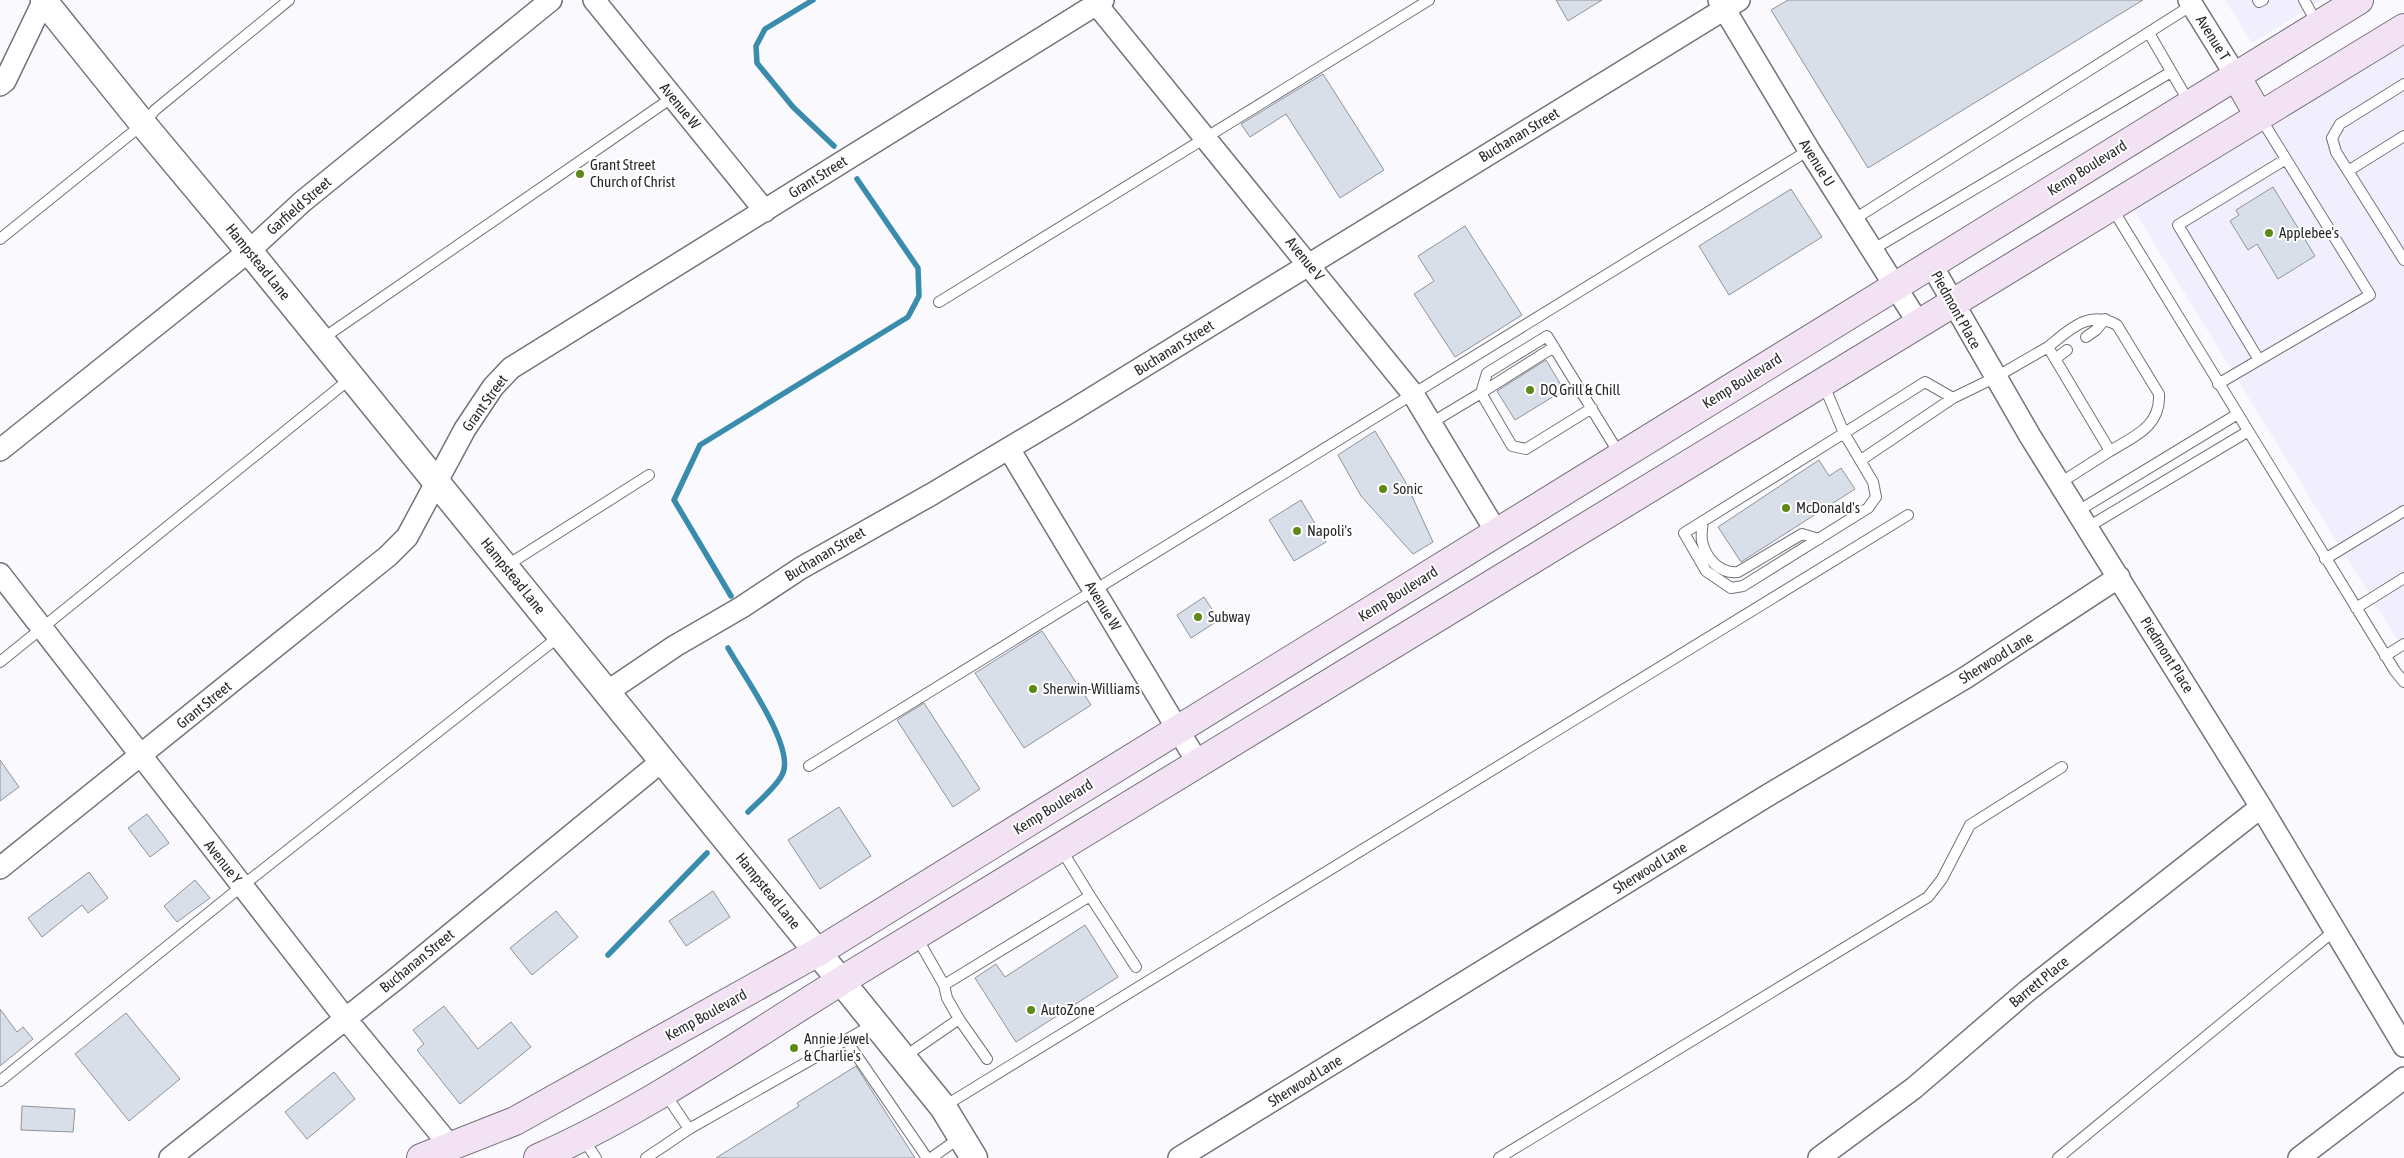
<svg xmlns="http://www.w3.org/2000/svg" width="2404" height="1158" font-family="'Asap Condensed',sans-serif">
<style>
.built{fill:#f1effe}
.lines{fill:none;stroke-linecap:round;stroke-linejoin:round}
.stream{stroke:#398cab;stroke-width:5.5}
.building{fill:#d9dfe8;stroke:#8e939c}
.service-casing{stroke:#74727c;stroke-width:12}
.minor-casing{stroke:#74727c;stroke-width:24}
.tertiary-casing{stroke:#74727c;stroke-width:29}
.secondary-casing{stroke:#74727c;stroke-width:30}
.service{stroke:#fff;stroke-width:10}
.minor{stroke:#fff;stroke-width:21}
.tertiary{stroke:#fff;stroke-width:26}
.secondary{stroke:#f3e2f4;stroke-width:28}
.poi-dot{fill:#5f8916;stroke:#fff;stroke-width:2}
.labels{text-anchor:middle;stroke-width:4;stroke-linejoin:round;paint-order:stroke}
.street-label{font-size:15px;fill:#2b2a2e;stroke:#fff}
.poi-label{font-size:15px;fill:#2b2a2e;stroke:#fff;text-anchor:start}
</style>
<rect width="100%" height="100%" fill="#faf9fd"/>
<path class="built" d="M2225 0H2322L2252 43Z
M2404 45V651L2130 204Z"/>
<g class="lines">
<path class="stream" d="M813 0 765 29 756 46 757 63 793 107 834 146
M731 596 674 500 700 445 908 317 919 296 918 268 857 179
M728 648C742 673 797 749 782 775 776 787 758 802 748 812
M608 955 707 853"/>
</g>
<path class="building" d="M1556 0H1602L1568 21Z
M1788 0H2143L1868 168 1771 10Z
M1323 74 1384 170 1340 198 1286 114 1250 137 1241 124Z
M2273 187 2315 256 2278 279 2257 244 2248 250 2230 221 2239 215 2236 210Z
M1791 189 1822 237 1729 295 1699 246Z
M1465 226 1522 315 1455 357 1414 294 1434 281 1418 256Z
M1546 360 1564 390 1515 420 1497 391Z
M1375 431 1405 481 1433 542 1413 554 1361 496 1338 455Z
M1819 460 1829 476 1841 468 1855 489 1741 562 1718 527Z
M1301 500 1326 542 1294 561 1269 520Z
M1204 597 1219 620 1191 638 1177 615Z
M1042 631 1091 705 1024 748 975 673Z
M924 703 980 789 953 807 897 720Z
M0 760 19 787 0 801Z
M839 807 871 856 820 889 788 840Z
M147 814 169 843 150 857 128 828Z
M89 872 108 898 88 913 82 905 42 937 28 918Z
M195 880 210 898 177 922 164 906Z
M713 891 730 917 686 946 669 921Z
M556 911 578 937 532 975 510 948Z
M1085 925 1118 977 1016 1042 975 978 996 964 1005 977Z
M444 1006 478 1049 511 1022 531 1047 460 1104 417 1050 424 1044 413 1030Z
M0 1009 17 1032 23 1027 33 1039 0 1066Z
M126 1013 180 1079 129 1121 75 1054Z
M856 1066 915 1158H716L799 1106 797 1103Z
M334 1072 355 1099 307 1139 285 1112Z
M22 1106 75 1109 73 1132 21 1130Z"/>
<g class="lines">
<defs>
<path id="service" d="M2258 0 2259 2 2263 0
M2304 0 2318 25
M2149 33 2190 104
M2404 84 2340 124 2332 138 2336 152 2404 260
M2348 171 2404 136
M2112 208 2395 671 2404 682
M1853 220 2192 5
M0 239 143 124 155 110 289 0
M1872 250 2171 72
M939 302 1429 0
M2086 337 2096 330 2105 319
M322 339 673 97
M1554 347 1481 393 1512 446 1526 449 1592 408
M2048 347C2069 330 2089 309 2117 325L2159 394C2161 426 2135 436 2110 451
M2055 359 2067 350
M2259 360 2178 225 2286 159
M1823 383 1844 433 1873 482 1876 497 1868 508 1743 586 1731 588 1706 571 1684 533C1764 483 1845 433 1925 382L1953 398
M2218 384 2370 295 2260 117
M1431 423 1481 393 1487 373 1547 336 1620 455
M1861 460 1953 398 1996 377 2048 347 2110 451 2060 483
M2078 511 2236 415
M1703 521C1702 528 1701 535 1702 541 1706 559 1720 574 1738 572L1802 534 1819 539
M2088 527 2247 432
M2325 559 2404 511
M506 566 649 475
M2356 608 2404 578
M2385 656 2404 644
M0 662 351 378
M809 766 1809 150
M1090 896 1136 967
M944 985 1090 896 1061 849
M959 1019 987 1059
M846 1040 927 1158
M904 1057 959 1019 947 998 944 985 916 936
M0 1081 242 886 561 635
M664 1092 689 1129 874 1024
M943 1107 1908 515
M582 1137 596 1158
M646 1158 689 1129
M931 1158 961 1137
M1499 1158 1928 897 1942 879 1970 825 2062 767
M2058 1158 2334 931"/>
<path id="minor" d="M594 0 765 211
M1093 0 1413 394 1497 533
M1719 0 1809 150 1919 324
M2189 0 2236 76
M0 85 5 81 44 0
M1931 264 2030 436 2261 807 2404 1046
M1009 449 1198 763
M0 450 249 251 302 202 551 0
M0 574 345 1018 451 1147
M607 692 675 646 742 607 801 568 932 494 1068 413 1739 0
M0 868 388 556 407 537 465 429 493 387 511 368 1103 0
M170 1158 397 978 662 761
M1179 1158 1765 797 1965 678 2119 577
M1819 1158 1914 1088 2027 991 2261 807
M2299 1158 2404 1078"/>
<path id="tertiary" d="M44 1 143 124 249 251 943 1107 974 1158"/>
<path id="secondary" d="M2236 76 2259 116
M421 1158 515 1121 818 952 2359 0
M538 1158C645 1111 742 1042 841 981L2404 28"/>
</defs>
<use href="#service" class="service-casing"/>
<use href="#minor" class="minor-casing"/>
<use href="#tertiary" class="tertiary-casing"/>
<use href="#secondary" class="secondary-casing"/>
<use href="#service" class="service"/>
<use href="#minor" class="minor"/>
<use href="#tertiary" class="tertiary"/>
<use href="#secondary" class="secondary"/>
</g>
<g class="poi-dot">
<circle cx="580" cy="174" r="5"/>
<circle cx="2269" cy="233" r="5"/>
<circle cx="1530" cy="390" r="5"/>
<circle cx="1383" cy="489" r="5"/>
<circle cx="1786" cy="508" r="5"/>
<circle cx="1297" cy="531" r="5"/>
<circle cx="1198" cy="617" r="5"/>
<circle cx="1033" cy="689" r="5"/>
<circle cx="1031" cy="1010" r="5"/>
<circle cx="794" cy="1048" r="5"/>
</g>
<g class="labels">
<g class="street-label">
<text transform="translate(2213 38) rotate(58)" y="5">Avenue T</text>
<text transform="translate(680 106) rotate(51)" y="5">Avenue W</text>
<text transform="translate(1519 135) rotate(-31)" y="5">Buchanan Street</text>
<text transform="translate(1817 163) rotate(58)" y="5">Avenue U</text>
<text transform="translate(2087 168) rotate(-32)" y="5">Kemp Boulevard</text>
<text transform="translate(818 177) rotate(-32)" y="5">Grant Street</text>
<text transform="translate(299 206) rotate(-41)" y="5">Garfield Street</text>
<text transform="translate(1305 259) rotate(51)" y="5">Avenue V</text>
<text transform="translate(258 262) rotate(51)" y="5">Hampstead Lane</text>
<text transform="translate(1956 310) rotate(61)" y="5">Piedmont Place</text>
<text transform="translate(1174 348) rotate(-32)" y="5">Buchanan Street</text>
<text transform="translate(1742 381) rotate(-32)" y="5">Kemp Boulevard</text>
<text transform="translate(485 403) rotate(-54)" y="5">Grant Street</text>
<text transform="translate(825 554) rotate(-31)" y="5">Buchanan Street</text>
<text transform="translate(513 576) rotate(51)" y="5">Hampstead Lane</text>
<text transform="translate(1398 594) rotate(-32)" y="5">Kemp Boulevard</text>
<text transform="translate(1103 606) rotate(59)" y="5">Avenue W</text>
<text transform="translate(2167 655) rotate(58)" y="5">Piedmont Place</text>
<text transform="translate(1996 658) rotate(-32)" y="5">Sherwood Lane</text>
<text transform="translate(204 705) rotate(-39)" y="5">Grant Street</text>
<text transform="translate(1053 807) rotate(-32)" y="5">Kemp Boulevard</text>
<text transform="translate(223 862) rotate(52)" y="5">Avenue Y</text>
<text transform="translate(1650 868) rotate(-32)" y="5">Sherwood Lane</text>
<text transform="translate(768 891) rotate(51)" y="5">Hampstead Lane</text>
<text transform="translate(417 961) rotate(-39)" y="5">Buchanan Street</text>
<text transform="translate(2039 982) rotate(-39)" y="5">Barrett Place</text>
<text transform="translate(706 1015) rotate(-29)" y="5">Kemp Boulevard</text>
<text transform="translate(1305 1081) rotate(-32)" y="5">Sherwood Lane</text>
</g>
<g class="poi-label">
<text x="590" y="170">Grant Street<tspan x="590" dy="17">Church of Christ</tspan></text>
<text x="2279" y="238">Applebee's</text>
<text x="1540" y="395">DQ Grill &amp; Chill</text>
<text x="1393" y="494">Sonic</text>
<text x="1796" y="513">McDonald's</text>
<text x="1307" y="536">Napoli's</text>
<text x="1208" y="622">Subway</text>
<text x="1043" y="694">Sherwin-Williams</text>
<text x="1041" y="1015">AutoZone</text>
<text x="804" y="1044">Annie Jewel<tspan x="804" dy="17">&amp; Charlie's</tspan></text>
</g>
</g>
</svg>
